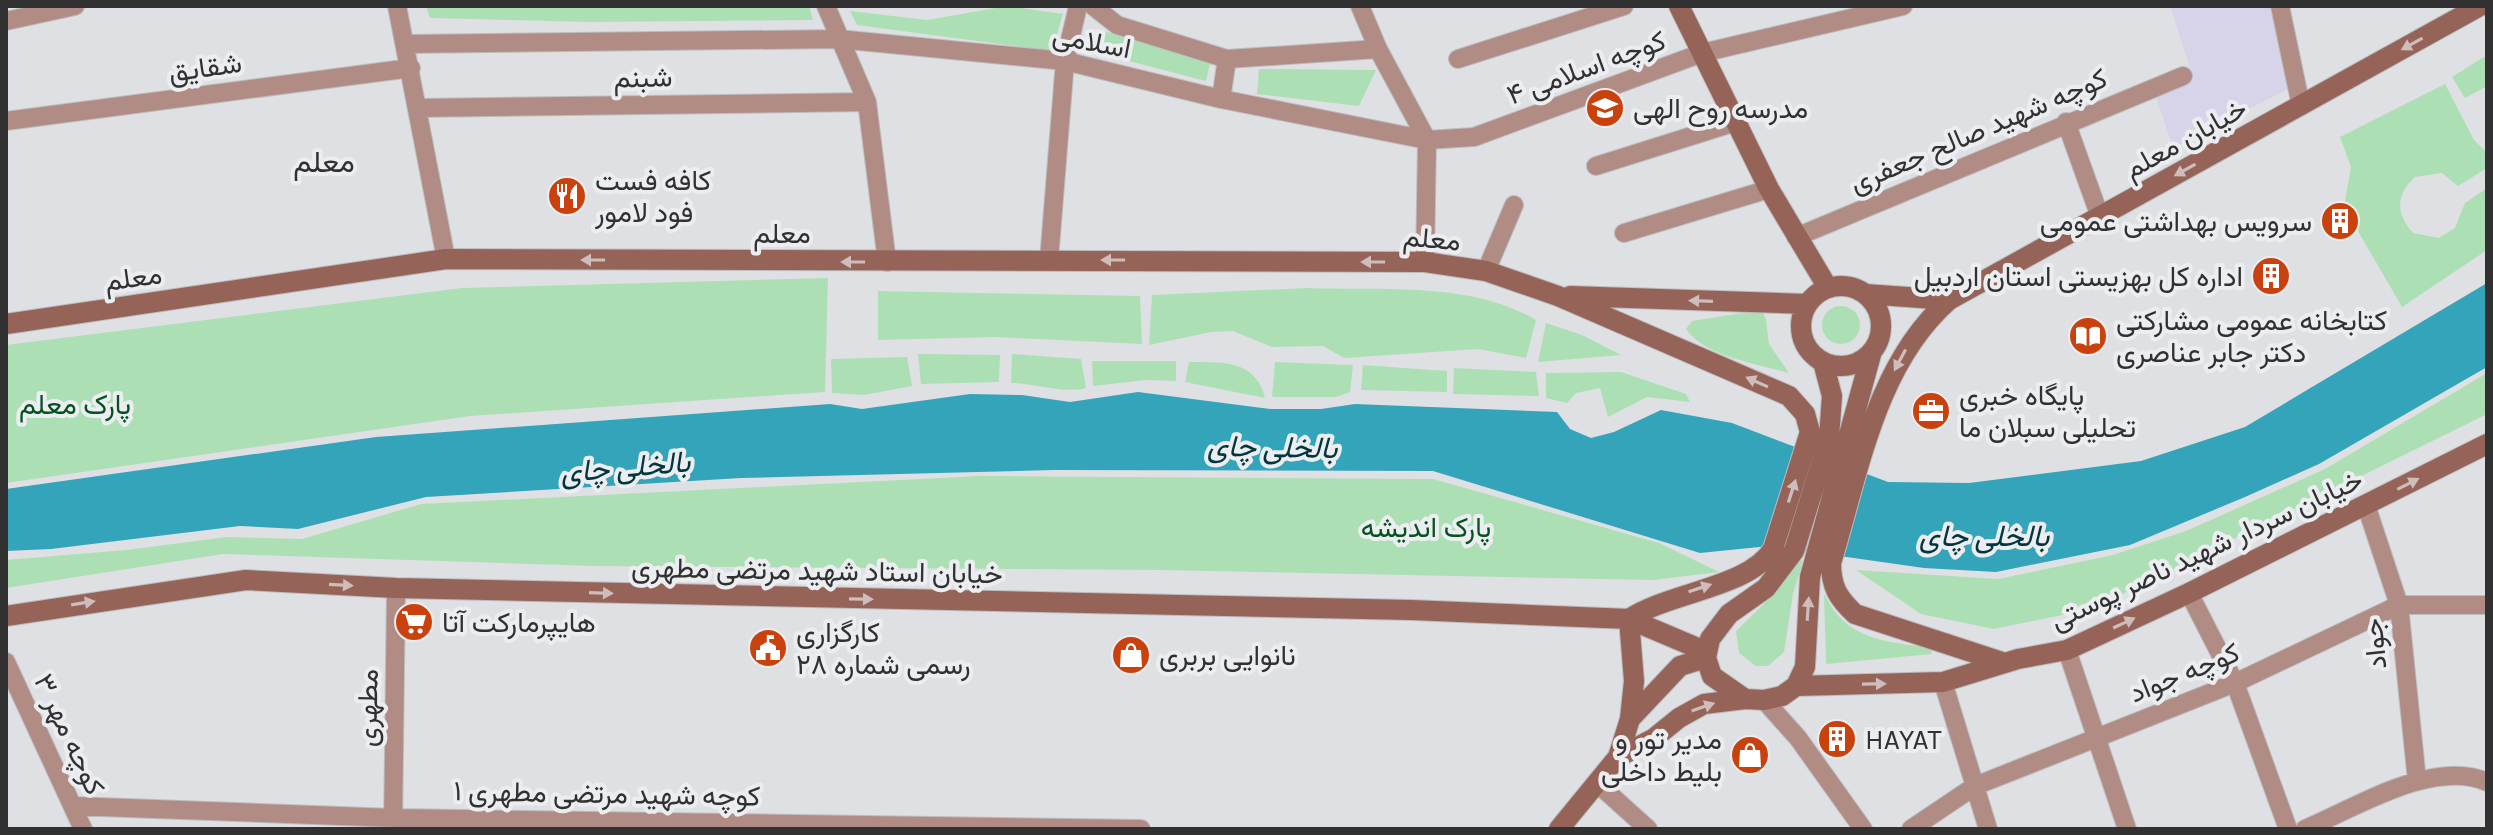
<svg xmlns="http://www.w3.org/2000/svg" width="2493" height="835" font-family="Karla,Vazirmatn,sans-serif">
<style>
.commercial{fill:#d7d3e9}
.green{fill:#addfb5}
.water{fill:#34a4ba}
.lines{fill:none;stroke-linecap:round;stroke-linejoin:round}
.minor-casing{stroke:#bcbdc0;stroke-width:20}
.secondary-casing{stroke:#bcbdc0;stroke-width:22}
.minor{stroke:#b08c84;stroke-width:18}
.secondary{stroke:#966358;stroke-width:20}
.oneway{fill:#cebdbb}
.labels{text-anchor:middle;stroke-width:8;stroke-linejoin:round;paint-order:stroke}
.street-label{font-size:28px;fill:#313132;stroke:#ecedf0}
.poi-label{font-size:28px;fill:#313132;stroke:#ecedf0;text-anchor:start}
.park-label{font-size:28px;fill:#035220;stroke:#ecedf0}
.neighbourhood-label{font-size:30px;fill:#313132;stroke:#ecedf0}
.water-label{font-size:30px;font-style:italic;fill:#01363f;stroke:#ecedf0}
</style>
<rect width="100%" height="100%" fill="#dfe0e3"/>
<path class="commercial" d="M2170 6H2271L2292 87 2173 148 2156 97 2194 80Z"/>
<path class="green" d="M426 6H809L813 20 588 22 430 18Z
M1007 6 1063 14 1052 51 857 25 850 11 927 20Z
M1103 31 1211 59 1206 81 1098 53Z
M2487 55V86L2465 98 2452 77Z
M1259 69 1376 70 1359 106 1257 94Z
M2445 84 2474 140 2487 153V168L2458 186 2442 173 2415 177C2395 195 2396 213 2413 233L2439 238 2455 228 2465 203 2487 188V250L2402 307 2344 207 2351 167 2340 137Z
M828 278 825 392 470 416 6 483V345L462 288Z
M1307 288C1382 291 1470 281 1536 320L1526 358 1478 349 1344 358 1323 346 1272 347 1233 331 1211 332 1149 345 1152 295Z
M878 291 1140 296 1142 344 996 337 878 340Z
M1822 325a19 19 0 1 1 38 0a19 19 0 1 1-38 0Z
M1761 310 1766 319 1769 344 1789 373C1759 364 1705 357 1686 329L1692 321Z
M1546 323 1582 335 1621 355 1538 362Z
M918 354 1000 355 999 382 921 384Z
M1012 354 1081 359 1086 388C1065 394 1034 383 1011 383Z
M907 357 912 386 864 395 832 393 831 359Z
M1092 361H1176V381L1146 380 1093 386Z
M1189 362C1223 362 1256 360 1265 398L1185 382Z
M1275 362 1353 365 1350 392 1336 397H1272Z
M1363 365 1447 371V392L1361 390Z
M1454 368 1536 372 1539 396 1453 394Z
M1621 372 1686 394 1690 402 1647 397 1608 417 1600 388 1576 393 1567 403 1546 398V373Z
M2487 373V414L2092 609 1994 629 1921 614 1856 570 1998 579 2113 555 2186 531 2325 469Z
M980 476 1433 479 1659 543 1719 572 1653 580 1159 570 593 566 223 554 6 588V560L126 550 227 537 302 539 421 504Z
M1799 560 1803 561 1793 594 1784 652 1768 666H1756L1739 653 1736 631 1775 593Z
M1824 594C1846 640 1884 641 1930 648L1932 654 1826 664Z"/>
<path class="water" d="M2487 283V367L2319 464 2245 497 2130 545 1996 572 1924 568 1769 546 1700 553 1433 471 1054 470 741 478 426 497 298 529 240 526 51 549 6 551V489L376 437 830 404 862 409 970 394 1022 395 1070 402 1138 392 1270 409H1321L1355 404 1557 412 1570 429 1591 438 1614 432 1661 410 1732 423 1888 482 1969 483 2141 461 2245 427Z"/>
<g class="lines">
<defs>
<path id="minor" d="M397 6 446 259
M826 6 867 102 887 262
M1093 6 1117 25 1227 59 1378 49
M1360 6 1378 49 1427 140 1425 262
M2280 6 2301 106
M6 21 75 6
M405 44 838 39 1065 61 1221 99 1427 140 1474 137 1702 53 1903 6
M1458 59 1624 6
M1221 99 1227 59
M419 108 867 102
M6 121 411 68
M2066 122 2100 217
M1596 166 1736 122
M1624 233 1769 189
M1796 237 2183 76
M1049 260 1065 61 1078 6
M1486 271 1514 205
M2366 505 2399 605 2417 781
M2189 593 2235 683 2288 829
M2067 650 2127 829
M6 662 83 829
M1943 682 1988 829
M1764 700 1798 738 1863 829
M1597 783 1648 829
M73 806 394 818 1141 829
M393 829 396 588
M1911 829 1975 786 2235 683 2399 605H2487
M2305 829C2355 808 2434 758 2487 782"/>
<path id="secondary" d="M1679 6 1769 189 1828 288
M1801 326a40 40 0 1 1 80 0a40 40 0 1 1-80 0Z
M1865 294 1949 300 2480 6
M1570 296 1807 304
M1949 300C1875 365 1859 472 1831 563 1831 587 1838 598 1855 614L2005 663
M6 324 446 259 1425 262 1486 271 1558 296 1789 396 1805 414 1810 432 1773 549C1749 588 1669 592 1629 619
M1823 362 1832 396 1829 438 1794 551 1766 588 1729 614 1710 639 1706 658 1712 676 1745 699 1764 700 1782 696 1796 686 1805 667 1810 577 1872 351
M6 616 246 580 396 588 1411 610 1629 619 1707 652
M1629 619 1634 681 1630 719
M1796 686 1943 682 2018 659 2067 650 2189 593 2487 444
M1618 757 1653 739 1679 718 1704 704 1745 699
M1559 829 1618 757 1630 719 1680 666 1706 658"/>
</defs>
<use href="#minor" class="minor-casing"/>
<use href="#secondary" class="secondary-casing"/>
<use href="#minor" class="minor"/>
<use href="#secondary" class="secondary"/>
</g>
<defs><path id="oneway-solid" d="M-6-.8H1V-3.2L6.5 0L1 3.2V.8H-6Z" transform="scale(2)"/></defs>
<g class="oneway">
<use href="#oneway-solid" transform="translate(2412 44) rotate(151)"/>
<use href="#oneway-solid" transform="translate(2185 170) rotate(151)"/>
<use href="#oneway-solid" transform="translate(593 260) rotate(-180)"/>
<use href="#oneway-solid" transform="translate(1113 260) rotate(-180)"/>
<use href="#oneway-solid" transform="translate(853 262) rotate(-180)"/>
<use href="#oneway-solid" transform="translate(1373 262) rotate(-180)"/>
<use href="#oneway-solid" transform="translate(1701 301) rotate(-178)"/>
<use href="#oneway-solid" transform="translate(1900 360) rotate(118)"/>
<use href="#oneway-solid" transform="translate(1757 382) rotate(-156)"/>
<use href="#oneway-solid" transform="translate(2408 484) rotate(-27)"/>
<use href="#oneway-solid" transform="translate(1792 491) rotate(-72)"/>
<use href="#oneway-solid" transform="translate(341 585) rotate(3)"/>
<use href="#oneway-solid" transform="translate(1700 588) rotate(-18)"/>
<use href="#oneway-solid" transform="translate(601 593) rotate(2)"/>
<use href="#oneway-solid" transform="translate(861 599) rotate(1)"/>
<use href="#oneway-solid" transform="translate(83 603) rotate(-9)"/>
<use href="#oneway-solid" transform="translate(1808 609) rotate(-86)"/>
<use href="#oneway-solid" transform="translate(2124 623) rotate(-25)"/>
<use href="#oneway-solid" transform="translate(1874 684) rotate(-1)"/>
<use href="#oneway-solid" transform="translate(1703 707) rotate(-19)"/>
</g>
<defs>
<symbol id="school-disc" viewBox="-11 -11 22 22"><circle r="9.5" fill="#c9420e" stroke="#ecedf0"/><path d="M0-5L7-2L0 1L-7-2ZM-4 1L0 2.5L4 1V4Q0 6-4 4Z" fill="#fff"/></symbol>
<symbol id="restaurant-disc" viewBox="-11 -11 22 22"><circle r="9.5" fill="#c9420e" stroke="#ecedf0"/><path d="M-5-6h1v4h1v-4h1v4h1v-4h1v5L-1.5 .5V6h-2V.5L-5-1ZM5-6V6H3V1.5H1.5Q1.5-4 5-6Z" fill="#fff"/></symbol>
<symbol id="building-disc" viewBox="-11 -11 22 22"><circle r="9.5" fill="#c9420e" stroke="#ecedf0"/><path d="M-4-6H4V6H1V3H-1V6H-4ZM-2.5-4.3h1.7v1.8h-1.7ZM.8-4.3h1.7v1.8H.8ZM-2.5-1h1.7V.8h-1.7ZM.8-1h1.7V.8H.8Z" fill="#fff"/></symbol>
<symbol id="library-disc" viewBox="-11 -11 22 22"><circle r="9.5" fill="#c9420e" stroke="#ecedf0"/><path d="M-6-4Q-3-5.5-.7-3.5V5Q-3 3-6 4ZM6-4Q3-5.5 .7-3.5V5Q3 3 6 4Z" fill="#fff"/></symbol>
<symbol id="office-disc" viewBox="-11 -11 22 22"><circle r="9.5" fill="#c9420e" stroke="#ecedf0"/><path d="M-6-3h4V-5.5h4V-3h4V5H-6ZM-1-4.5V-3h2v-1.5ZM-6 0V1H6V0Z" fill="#fff"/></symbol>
<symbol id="supermarket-disc" viewBox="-11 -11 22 22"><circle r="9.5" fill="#c9420e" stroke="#ecedf0"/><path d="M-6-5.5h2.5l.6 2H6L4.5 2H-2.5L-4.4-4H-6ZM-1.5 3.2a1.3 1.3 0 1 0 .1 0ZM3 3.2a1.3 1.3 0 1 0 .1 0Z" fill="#fff"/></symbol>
<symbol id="civic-disc" viewBox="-11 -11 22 22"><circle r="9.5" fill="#c9420e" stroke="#ecedf0"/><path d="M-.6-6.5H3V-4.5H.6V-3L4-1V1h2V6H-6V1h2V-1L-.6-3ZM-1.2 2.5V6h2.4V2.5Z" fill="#fff"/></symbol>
<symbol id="shop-disc" viewBox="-11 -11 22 22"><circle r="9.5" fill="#c9420e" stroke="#ecedf0"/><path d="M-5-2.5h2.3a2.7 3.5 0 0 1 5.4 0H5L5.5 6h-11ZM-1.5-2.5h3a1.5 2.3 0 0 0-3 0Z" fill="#fff"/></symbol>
</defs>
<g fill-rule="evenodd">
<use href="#school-disc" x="1583" y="86" width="44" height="44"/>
<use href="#restaurant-disc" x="545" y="174" width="44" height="44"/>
<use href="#building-disc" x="2318" y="199" width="44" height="44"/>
<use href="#building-disc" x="2249" y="254" width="44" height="44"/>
<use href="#library-disc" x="2066" y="314" width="44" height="44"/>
<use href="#office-disc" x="1909" y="389" width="44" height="44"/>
<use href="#supermarket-disc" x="392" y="600" width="44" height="44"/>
<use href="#civic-disc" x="746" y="626" width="44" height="44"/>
<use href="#shop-disc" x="1109" y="633" width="44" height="44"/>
<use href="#building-disc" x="1815" y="717" width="44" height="44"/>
<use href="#shop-disc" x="1728" y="733" width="44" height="44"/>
</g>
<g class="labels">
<g class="street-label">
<text transform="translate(1092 41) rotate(11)" y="10">اسلامی</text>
<text transform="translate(205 67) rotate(-8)" y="10">شقایق</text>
<text transform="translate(1586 67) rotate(-20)" y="10">کوچه اسلامی ۴</text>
<text transform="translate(643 77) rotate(-1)" y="10">شبنم</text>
<text transform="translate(1978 130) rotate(-23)" y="10">کوچه شهید صالح جعفری</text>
<text transform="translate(2185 138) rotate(-29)" y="10">خیابان معلم</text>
<text x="782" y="243">معلم</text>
<text transform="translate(1432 238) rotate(5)" y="10">معلم</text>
<text transform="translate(133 277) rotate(-8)" y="10">معلم</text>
<text transform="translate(2206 549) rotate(-25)" y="10">خیابان سردار شهید ناصر پوستی</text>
<text transform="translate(817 570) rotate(1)" y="10">خیابان استاد شهید مرتضی مطهری</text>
<text transform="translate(2374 644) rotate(-96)" y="10">جواد</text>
<text transform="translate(2184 672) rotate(-22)" y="10">کوچه جواد</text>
<text transform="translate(367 708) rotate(-89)" y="10">مطهری</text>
<text transform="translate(70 734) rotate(65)" y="10">کوچه مهر ۳</text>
<text transform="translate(607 793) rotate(1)" y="10">کوچه شهید مرتضی مطهری ۱</text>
</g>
<g class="poi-label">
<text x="1633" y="118">مدرسه روح الهی</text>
<text x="595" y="190">کافه فست<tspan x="595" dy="32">فود لامور</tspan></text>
<text x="2312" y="231" text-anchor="end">سرویس بهداشتی عمومی</text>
<text x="2243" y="286" text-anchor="end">اداره کل بهزیستی استان اردبیل</text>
<text x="2116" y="330">کتابخانه عمومی مشارکتی<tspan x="2116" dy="32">دکتر جابر عناصری</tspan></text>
<text x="1959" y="405">پایگاه خبری<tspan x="1959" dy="32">تحلیلی سبلان ما</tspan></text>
<text x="442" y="632">هایپرمارکت آتا</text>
<text x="796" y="642">کارگزاری<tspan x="796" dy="32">رسمی شماره ۲۸</tspan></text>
<text x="1159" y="665">نانوایی بربری</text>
<text x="1722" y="749" text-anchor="end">مدیر تور و<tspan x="1722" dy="32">بلیط داخلى</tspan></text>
<text x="1865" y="749">HAYAT</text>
</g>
<g class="park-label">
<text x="75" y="414">پارک معلم</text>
<text x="1426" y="537">پارک اندیشه</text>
</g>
<g class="neighbourhood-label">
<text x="324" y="172">معلم</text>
</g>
<g class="water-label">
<text transform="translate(1272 447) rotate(1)" y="10">بالخلی چای</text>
<text transform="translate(625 467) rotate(-5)" y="10">بالخلی چای</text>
<text x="1984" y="546">بالخلی چای</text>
</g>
</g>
<rect width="2493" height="835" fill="none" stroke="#313132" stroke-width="16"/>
</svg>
